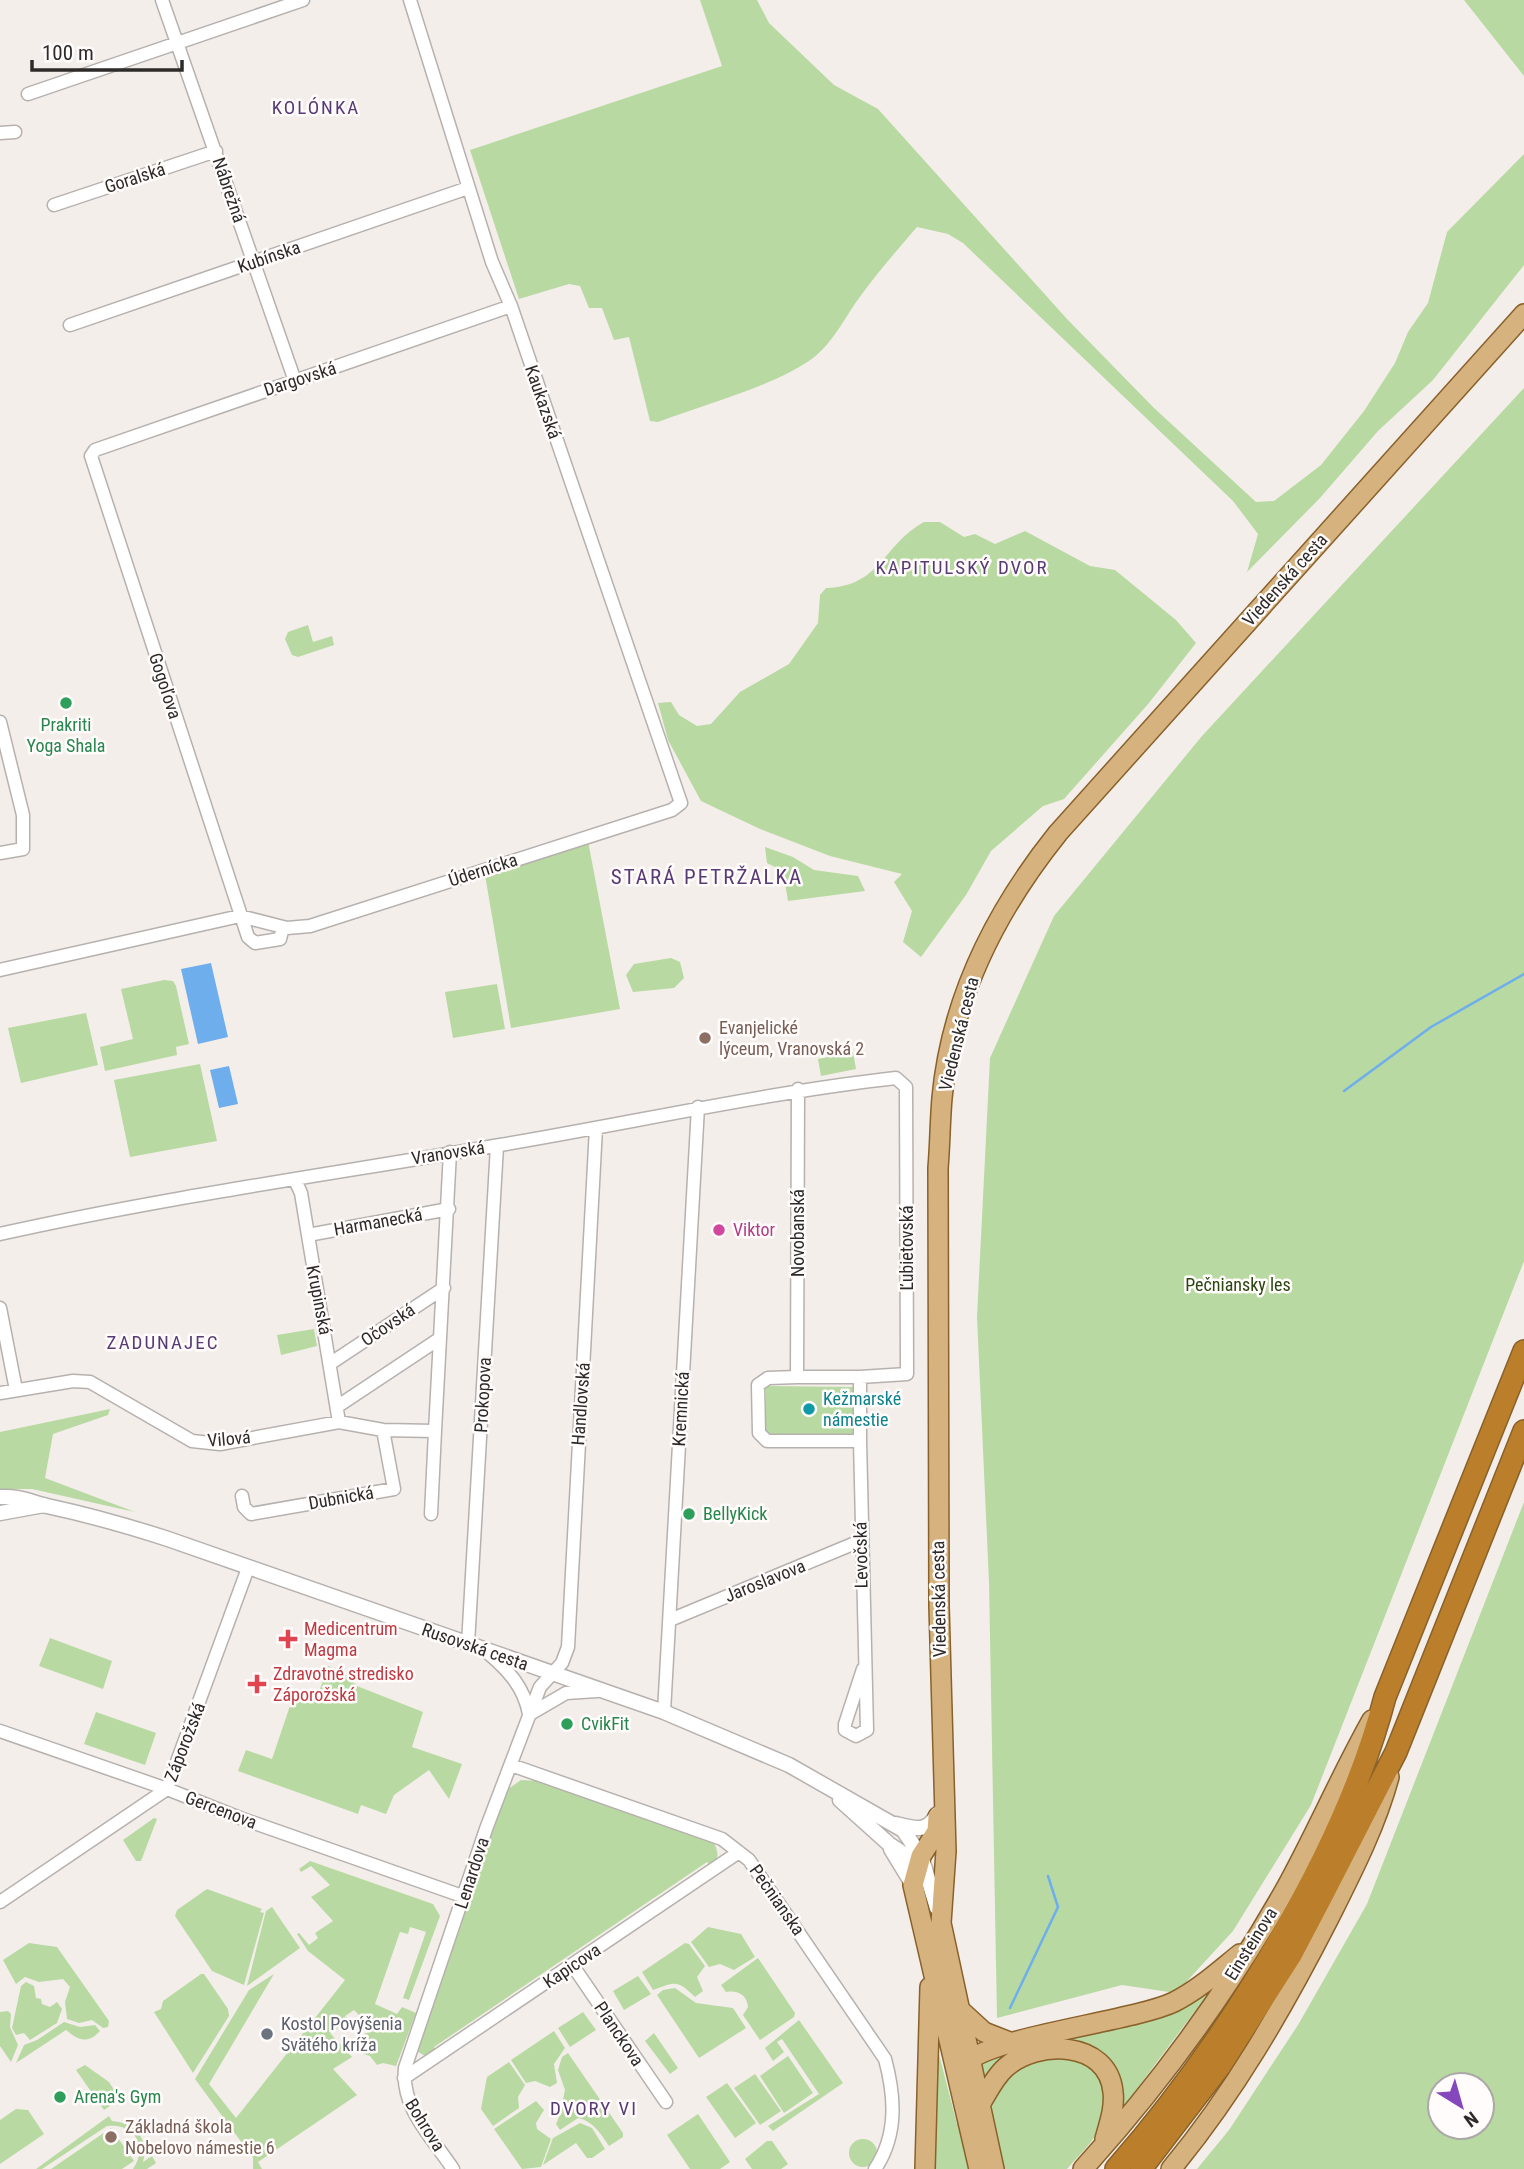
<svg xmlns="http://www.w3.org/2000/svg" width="1524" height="2169" font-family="'Roboto Condensed',sans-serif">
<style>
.green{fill:#b8d9a1;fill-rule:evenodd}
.water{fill:#6eaeed}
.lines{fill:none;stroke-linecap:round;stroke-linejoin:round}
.stream{stroke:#6eaeed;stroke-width:2.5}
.minor-casing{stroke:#b7b1ae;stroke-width:15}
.tertiary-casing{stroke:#b7b1ae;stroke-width:17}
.primary-casing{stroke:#89612a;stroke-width:22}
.motorway-casing{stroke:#89612a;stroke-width:24}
.minor{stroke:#fff;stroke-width:12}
.tertiary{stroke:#fff;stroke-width:14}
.primary{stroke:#d6b27f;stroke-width:19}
.motorway{stroke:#bb7e2a;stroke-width:21}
.leisure-dot{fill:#2e9e5b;stroke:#fffcfb;stroke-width:2.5}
.education-dot{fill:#8d6e63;stroke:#fffcfb;stroke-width:2.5}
.hotel-dot{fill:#d1479c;stroke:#fffcfb;stroke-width:2.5}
.culture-dot{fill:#0f9aa8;stroke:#fffcfb;stroke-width:2.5}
.health-dot{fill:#e0444e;stroke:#fffcfb;stroke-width:2.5}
.worship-dot{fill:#6b7280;stroke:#fffcfb;stroke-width:2.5}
.labels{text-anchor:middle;stroke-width:5;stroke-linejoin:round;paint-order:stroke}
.street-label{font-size:18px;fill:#2d2b2a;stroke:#fffcfb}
.leisure-label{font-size:18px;fill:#27864d;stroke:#fffcfb;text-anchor:start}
.education-label{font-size:18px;fill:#785e54;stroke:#fffcfb;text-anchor:start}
.hotel-label{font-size:18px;fill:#b23c85;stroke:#fffcfb;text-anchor:start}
.park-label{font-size:18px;fill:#2a4510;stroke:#fffcfb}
.culture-label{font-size:18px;fill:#0d838f;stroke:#fffcfb;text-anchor:start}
.health-label{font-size:18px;fill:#be3a42;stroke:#fffcfb;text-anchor:start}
.worship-label{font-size:18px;fill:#5b616d;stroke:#fffcfb;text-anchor:start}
.neighbourhood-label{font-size:19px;letter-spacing:2px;fill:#583a75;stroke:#fffcfb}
.quarter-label{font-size:21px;letter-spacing:2px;fill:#583a75;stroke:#fffcfb}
</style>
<rect width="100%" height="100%" fill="#f4eeeb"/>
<path class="green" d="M700 0H757L769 23 834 85 878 109 1067 319 1154 408 1256 502 1274 501 1321 465 1364 411 1395 363 1408 332 1428 303 1447 232 1524 154V265L1433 380 1378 431 1320 498 1247 572 1258 534 1233 501 963 243 948 234 917 227C898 249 879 271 862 294 846 315 834 342 813 358 775 386 703 405 658 422L650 421 629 337 614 340 602 308H589L580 286 569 284 519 299 470 150 722 66Z
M1464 0H1524V76Z
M1524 388V1261L1311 1805 1233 1931 1176 1993 1122 1985 997 2018 989 1582 977 1317 990 1058 1054 916 1202 736Z
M924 522H940L964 537 975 534 995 544 1025 531 1090 566 1115 570 1176 620 1196 643 1149 703 1064 799 1043 806 991 851 966 895 921 957 903 942 912 911 894 882 902 874 830 856 760 829 701 801 668 740 658 703 671 702 679 715 697 726 711 724 740 692 789 664 818 623 820 595 826 588C882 586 882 545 924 522Z
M308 625 313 642 332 636 334 645 298 657 292 655 285 639 288 632Z
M588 841 620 1009 511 1028 485 875Z
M765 847 793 857 814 870 858 876 865 891 788 901 783 871 767 863Z
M671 958 680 962 684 978 674 988 633 992 626 975 634 964Z
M164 980 173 981 176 986 189 1044 176 1047 177 1055 105 1071 100 1047 133 1039 121 989Z
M497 984 505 1029 453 1038 445 992Z
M86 1013 98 1065 21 1083 8 1028Z
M853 1052 856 1069 821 1076 818 1059Z
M200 1064 217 1141 130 1157 114 1080Z
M314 1329 317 1346 281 1355 277 1335Z
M766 1386 854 1387V1435H766Z
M110 1409 108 1415 53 1434 45 1478 135 1512 32 1489H0V1432Z
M1524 1502V2169H1197L1229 2130 1298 2025 1367 1904ZM1440 2085H1482V2127H1440Z
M50 1638 112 1661 103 1689 39 1666Z
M328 1666 343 1672 357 1686 423 1712 412 1747 462 1764 449 1799 429 1770 394 1795 386 1814 361 1805 358 1814 238 1771 246 1750 272 1759 295 1691 317 1698Z
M96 1712 156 1733 145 1765 84 1744Z
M521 1780 539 1781 714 1843C719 1853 719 1860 712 1868L707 1862 434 2047 438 2054 425 2056 417 2051 416 2045 508 1789Z
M154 1818 157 1819 141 1861H136L123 1840Z
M310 1861 433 1904 440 1916 409 2000 403 1998 426 1932 410 1927 408 1934 400 1932 375 2004 397 2014 402 2007 416 2013 396 2066 383 2063 377 2065 370 2056 364 2054 355 2040 373 2029 354 2010 345 2016 348 2021 330 2033 352 2057 333 2069 357 2095 258 2162 262 2169H253V2158L195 2079 249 1990 274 1974 209 2084 236 2118 345 1980 308 1951 297 1934 299 1933 309 1945 318 1938 315 1933 333 1921 311 1897 330 1885 311 1866 301 1872 299 1869Z
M207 1889 262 1909 260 1912 264 1913 244 1985 212 1971 175 1916 177 1910Z
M272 1907 300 1948 247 1986 266 1911Z
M708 1927 741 1934 755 1957 734 1970 720 1964 709 1967 691 1942Z
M29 1943 57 1947 109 2021 108 2027 103 2028 92 2020 79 2023 67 2019 65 2002 70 1987 63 1979 39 1982 25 1977 16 1984 3 1960Z
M685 1943 689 1944 705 1966 697 1977 703 1991 695 1997C677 1979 675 1982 653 1990L642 1972Z
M758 1958 795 2013 794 2017 760 2040 743 2015 748 2007C747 1995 738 1990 726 1992L721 1985Z
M201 1974H204L228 2009 229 2016 193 2073 154 2012 161 2009 163 2001Z
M638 1976 651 1994 624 2010 613 1991Z
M26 1982 34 1986 36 1998 41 1999 42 2004 50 2007 57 2002 62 2009 57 2023 30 2040 24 2033 16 2035 12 2028 21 1986Z
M1213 1987 1118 2114 1120 2094 1071 2043 984 2087 977 2058Z
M675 1988 696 2003 733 2008 746 2028 699 2058 657 1995 663 1990Z
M8 2011 11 2014 10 2027 18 2045 11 2062 0 2046V2012Z
M583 2012 596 2030 570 2047 558 2028Z
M799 2020 843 2083 773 2131 768 2126 819 2094 782 2039 777 2042 784 2052 773 2061 765 2048Z
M64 2022 80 2027 95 2025 100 2031C88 2044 79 2041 66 2030L16 2063 24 2045 37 2040Z
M554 2031 565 2048 554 2064 557 2083 550 2087 535 2081 526 2083 511 2060Z
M654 2033 678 2068 670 2074 645 2041Z
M934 2035 957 2124 992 2111C993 2062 1038 2060 1076 2055L1105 2078C1106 2131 1102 2130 1067 2169H930Z
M568 2053 623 2133V2137L609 2146C601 2134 593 2121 578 2118L560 2130 556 2124C560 2117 563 2099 565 2090L558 2070 562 2057Z
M788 2056 813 2093 784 2113 760 2076Z
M509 2062 525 2085 518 2097 519 2108 493 2126 481 2109 487 2077Z
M85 2065 109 2082 120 2099 104 2110 76 2070Z
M755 2074 781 2111 760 2125 734 2088Z
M727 2083 756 2123 735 2138 706 2097Z
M536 2101 544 2110 536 2123 537 2129 551 2139 541 2167 522 2169 494 2129Z
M16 2109 28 2110 44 2134 0 2164V2120Z
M698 2114 730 2162 720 2169H690L667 2135Z
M109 2116 112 2121C136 2123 149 2139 143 2162L152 2156 156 2163 147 2169H133C149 2146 134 2123 107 2126L42 2169H36Z
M580 2123 592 2128 605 2149 592 2158H587L576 2143 543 2165 553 2138Z
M111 2128 134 2161 122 2169H51Z
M849 2153a14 14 0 1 1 28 0a14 14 0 1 1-28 0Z
M767 2141H772L788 2164 781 2169H752L745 2159Z"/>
<path class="water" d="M211 963 228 1037 198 1044 181 969Z
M229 1066 238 1104 219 1108 210 1070Z"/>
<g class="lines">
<path class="stream" d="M1344 1091 1431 1027 1524 974
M1010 2008 1058 1907 1048 1876"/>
<defs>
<path id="minor" d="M162 0 295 381
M28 94 303 0
M0 133 15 132
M54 205 216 151
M70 325 468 188
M0 722 23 815V849L0 853
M283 927 280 939 255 943 248 937 91 456 95 450 511 306
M0 970 240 916 287 928 310 926 672 810 681 803 511 306 492 262 410 0
M295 1180 301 1193 339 1422
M0 1234C165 1197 333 1174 500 1145 632 1123 762 1093 896 1078L906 1087 907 1374 860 1377
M308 1235 449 1209
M0 1308 16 1390
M331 1363 444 1288
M797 1377H860V1441H767L759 1433 758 1385 768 1378Z
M797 1377 798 1089
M0 1393 73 1381 90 1382 192 1441 220 1444 339 1422 383 1430 435 1431 450 1152
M338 1406 439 1339
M860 1441 867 1730 856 1736 845 1730V1724L863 1669
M242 1496 244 1507 251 1514 394 1489 383 1430
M431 1514 435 1431
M670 1620 860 1541
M468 1644 497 1146
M488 1653C508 1670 524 1687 529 1714
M664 1712 698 1107
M530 1714 566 1693 597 1691
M0 1731 167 1789 248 1568
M511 1765 722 1839 749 1860 885 2059C895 2096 898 2135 875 2169
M0 1902 167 1789 240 1818 465 1897
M573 1966 666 2102
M404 2078 739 1852
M453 2169C432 2137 401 2109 405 2068L486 1829 540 1687 562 1663 568 1647 596 1128"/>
<path id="tertiary" d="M0 1497C20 1496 30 1502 47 1506 89 1515 128 1526 168 1539L664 1712 789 1765 903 1830 921 1856 937 1908
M0 1513 44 1505
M840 1800 889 1844 925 1868
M896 1824C915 1829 928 1833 937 1814
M891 1849 913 1885"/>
<path id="primary" d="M938 1817 937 1831 921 1856 913 1885 979 2169
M960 2010 984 2032 1012 2043
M964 2065C985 2037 1132 2022 1174 2002 1198 1990 1219 1971 1240 1954
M981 2103C988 2091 995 2077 1005 2068 1037 2039 1108 2040 1113 2092 1115 2108 1109 2124 1105 2139
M925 2169 930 1987
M994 2169 941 1923 946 1851 939 1606 938 1168C940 1145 940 1121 942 1098 951 999 997 909 1058 833L1524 314
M1083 2169C1160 2084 1229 1989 1285 1890 1316 1834 1341 1775 1372 1720
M1171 2169C1234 2093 1283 2008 1328 1920 1351 1874 1375 1828 1389 1777"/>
<path id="motorway" d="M1116 2169C1225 2044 1343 1858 1385 1697L1524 1351
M1141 2169 1220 2066 1291 1955 1322 1896 1396 1752 1524 1431"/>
</defs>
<use href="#minor" class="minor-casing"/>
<use href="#tertiary" class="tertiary-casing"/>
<use href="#primary" class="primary-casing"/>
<use href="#motorway" class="motorway-casing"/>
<use href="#minor" class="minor"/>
<use href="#tertiary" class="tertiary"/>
<use href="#primary" class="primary"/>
<use href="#motorway" class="motorway"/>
</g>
<g class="leisure-dot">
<circle cx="66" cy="703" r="7"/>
<circle cx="689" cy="1514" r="7"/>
<circle cx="567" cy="1724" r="7"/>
<circle cx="60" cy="2097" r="7"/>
</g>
<g class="education-dot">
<circle cx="705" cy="1038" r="7"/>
<circle cx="111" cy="2137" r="7"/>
</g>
<circle class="hotel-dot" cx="719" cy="1230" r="7"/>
<circle class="culture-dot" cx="809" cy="1409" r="7"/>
<g class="health-dot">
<path d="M284.5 1628.5h7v7h7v7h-7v7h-7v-7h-7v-7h7z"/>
<path d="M253.5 1673.5h7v7h7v7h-7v7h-7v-7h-7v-7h7z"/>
</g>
<circle class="worship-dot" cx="267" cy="2034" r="7"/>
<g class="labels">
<g class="street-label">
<text transform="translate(135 178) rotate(-18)" y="6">Goralská</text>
<text transform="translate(229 190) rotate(71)" y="6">Nábrežná</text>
<text transform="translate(269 257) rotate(-19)" y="6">Kubínska</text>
<text transform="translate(300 379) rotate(-18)" y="6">Dargovská</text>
<text transform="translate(543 402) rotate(71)" y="6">Kaukazská</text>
<text transform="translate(1285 580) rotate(-48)" y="6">Viedenská cesta</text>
<text transform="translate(165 686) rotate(72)" y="6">Gogoľova</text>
<text transform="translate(483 870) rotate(-18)" y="6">Údernícka</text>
<text transform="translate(959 1034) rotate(-76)" y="6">Viedenská cesta</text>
<text transform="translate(448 1153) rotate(-9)" y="6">Vranovská</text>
<text transform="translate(378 1222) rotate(-10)" y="6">Harmanecká</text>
<text transform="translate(798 1233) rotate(-90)" y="6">Novobanská</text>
<text transform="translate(907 1248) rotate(-90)" y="6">Ľubietovská</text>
<text transform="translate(319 1300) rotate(79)" y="6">Krupinská</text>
<text transform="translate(388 1325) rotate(-34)" y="6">Očovská</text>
<text transform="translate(483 1395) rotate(-87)" y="6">Prokopova</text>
<text transform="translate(581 1404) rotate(-86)" y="6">Handlovská</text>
<text transform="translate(681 1409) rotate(-87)" y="6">Kremnická</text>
<text transform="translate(229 1439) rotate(-5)" y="6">Vilová</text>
<text transform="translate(341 1498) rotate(-10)" y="6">Dubnická</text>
<text transform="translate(861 1555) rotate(-91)" y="6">Levočská</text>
<text transform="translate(765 1581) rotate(-22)" y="6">Jaroslavova</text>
<text transform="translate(939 1599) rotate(-91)" y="6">Viedenská cesta</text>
<text transform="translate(475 1647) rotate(19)" y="6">Rusovská cesta</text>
<text transform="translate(185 1742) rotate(-69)" y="6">Záporožská</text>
<text transform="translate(221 1810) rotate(21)" y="6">Gercenova</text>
<text transform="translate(472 1873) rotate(-72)" y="6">Lenardova</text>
<text transform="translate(777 1900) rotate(55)" y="6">Pečnianska</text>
<text transform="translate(1251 1944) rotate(-58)" y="6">Einsteinova</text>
<text transform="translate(572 1966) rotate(-34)" y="6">Kapicova</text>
<text transform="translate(619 2034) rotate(56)" y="6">Planckova</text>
<text transform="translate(425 2125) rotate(58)" y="6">Bohrova</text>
</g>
<g class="leisure-label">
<text x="66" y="731" text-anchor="middle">Prakriti<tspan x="66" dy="21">Yoga Shala</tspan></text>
<text x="703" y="1520">BellyKick</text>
<text x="581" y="1730">CvikFit</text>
<text x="74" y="2103">Arena's Gym</text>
</g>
<g class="education-label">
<text x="719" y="1034">Evanjelické<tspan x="719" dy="21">lýceum, Vranovská 2</tspan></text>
<text x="125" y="2133">Základná škola<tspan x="125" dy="21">Nobelovo námestie 6</tspan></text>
</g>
<g class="hotel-label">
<text x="733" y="1236">Viktor</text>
</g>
<g class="park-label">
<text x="1238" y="1291">Pečniansky les</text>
</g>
<g class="culture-label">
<text x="823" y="1405">Kežmarské<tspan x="823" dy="21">námestie</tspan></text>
</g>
<g class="health-label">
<text x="304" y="1635">Medicentrum<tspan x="304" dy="21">Magma</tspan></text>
<text x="273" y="1680">Zdravotné stredisko<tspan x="273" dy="21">Záporožská</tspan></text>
</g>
<g class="worship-label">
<text x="281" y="2030">Kostol Povýšenia<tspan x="281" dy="21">Svätého kríža</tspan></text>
</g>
<g class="neighbourhood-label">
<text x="316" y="114">KOLÓNKA</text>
<text x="962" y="574">KAPITULSKÝ DVOR</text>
<text x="163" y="1349">ZADUNAJEC</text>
<text x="594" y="2115">DVORY VI</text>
</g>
<g class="quarter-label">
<text x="707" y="884">STARÁ PETRŽALKA</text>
</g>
</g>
<g transform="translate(1461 2106) rotate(143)"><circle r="33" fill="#fffcfb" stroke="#aba8a7" stroke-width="2"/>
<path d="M0-5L12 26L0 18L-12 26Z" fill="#8547bc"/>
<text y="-10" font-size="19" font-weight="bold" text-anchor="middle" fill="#2d2b2a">N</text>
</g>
<path d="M32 60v10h150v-10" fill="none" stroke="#2d2b2a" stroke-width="3.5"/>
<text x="42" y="60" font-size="21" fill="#2d2b2a" stroke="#fffcfb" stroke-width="5" paint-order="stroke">100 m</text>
</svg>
